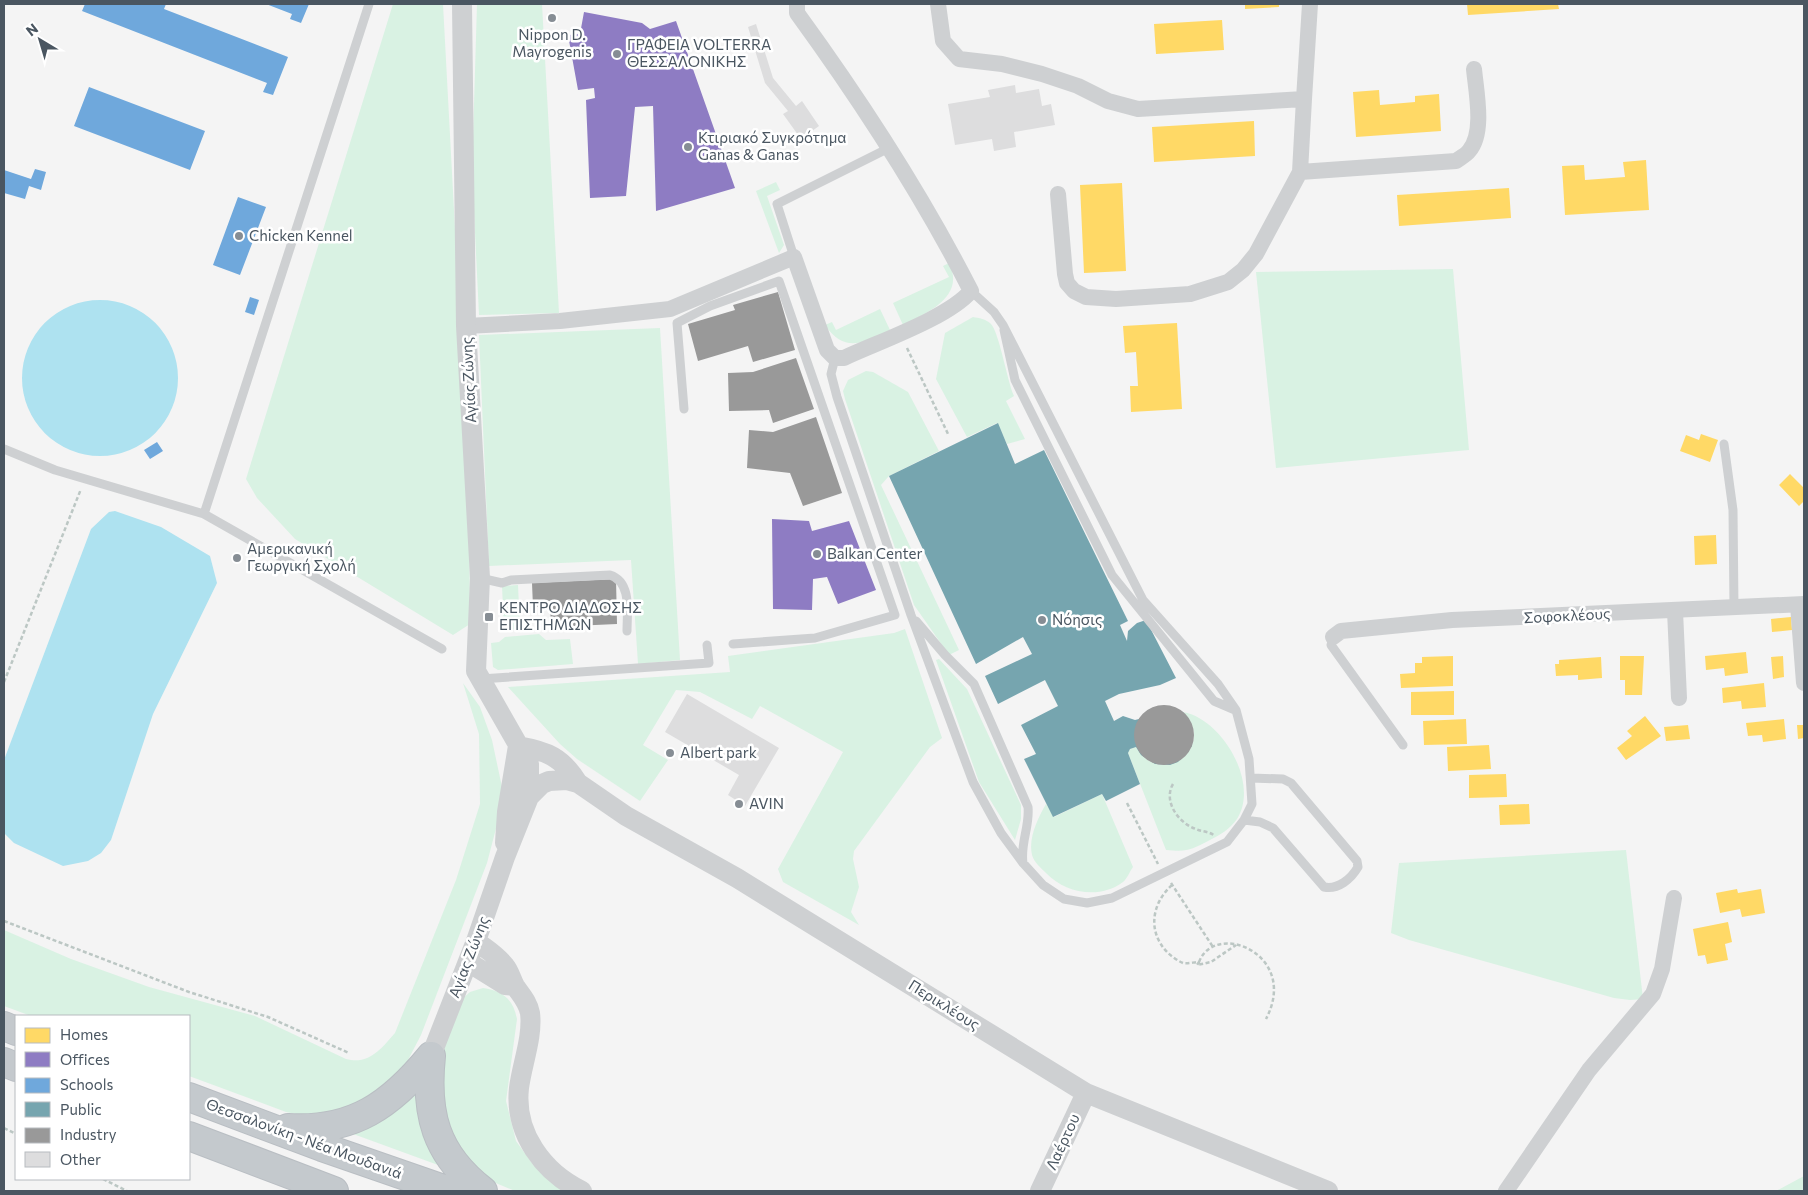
<svg xmlns="http://www.w3.org/2000/svg" width="1808" height="1195" font-family="Commissioner,sans-serif">
<style>
.green{fill:#d9f2e3}
.water{fill:#aee2f0}
.homes{fill:#ffd966}
.offices{fill:#8e7cc3}
.schools{fill:#6fa8dc}
.public{fill:#76a5af}
.industry{fill:#999}
.building{fill:#ddddde}
.lines{fill:none;stroke-linecap:round;stroke-linejoin:round}
.trunk-casing{stroke:#b9bec3;stroke-width:30}
.path{stroke:#bcc7c4;stroke-width:2.5;stroke-dasharray:4 2.5;stroke-linecap:butt}
.service{stroke:#ced0d2;stroke-width:9}
.minor{stroke:#ced0d2;stroke-width:16}
.tertiary{stroke:#ced0d2;stroke-width:20}
.trunk{stroke:#c4c9cd;stroke-width:28}
.poi-dot{fill:#868d94;stroke:#fff;stroke-width:2}
.labels{text-anchor:middle;stroke-width:5;stroke-linejoin:round;paint-order:stroke}
.poi-label{font-size:15px;fill:#4a5661;stroke:#fff;text-anchor:start}
.street-label{font-size:15px;fill:#4a5661;stroke:#fff}
</style>
<rect width="100%" height="100%" fill="#f4f4f4"/>
<path class="green" d="M393 4H443L469 491 470 624 453 635 295 539 257 498 246 479Z
M477 4H542L559 313 479 315 472 171Z
M776 182 780 190 767 196 784 245 779 253 756 191Z
M949 263C966 297 927 313 903 325L893 303 949 277 943 266Z
M1453 269 1469 450 1276 468 1256 272Z
M880 309 890 330C863 343 845 354 825 325L832 322 836 330Z
M973 317C979 318 986 319 991 324 999 332 1007 380 1014 396L1006 401 1025 439 1007 444 997 423 967 437 936 379 945 333Z
M660 328 680 660 638 664 631 560 489 566 479 335Z
M866 371 873 372 908 392 939 451 889 476 881 485 959 650 949 655 914 605 845 399 843 391 848 380Z
M518 585 520 629 504 630 502 586Z
M905 629 942 738 930 747 854 851 853 859 859 887 851 912 859 925 783 882 778 869 843 752 760 706 752 719 700 692 676 690 643 745 668 760 640 801 577 759 560 744 508 687 730 672 728 656 894 633Z
M539 634 546 640 570 639 573 664 498 670 493 667 491 643 499 642 505 637Z
M939 659 967 689 1021 805V819L1015 840 979 782 936 660Z
M463 683 480 707 492 740 502 787 499 817 487 863 421 1035 407 1062 386 1089 341 1112 307 1116 286 1112 189 1076V1016H31L4 1006V930L71 959 149 987 255 1016 346 1059C369 1065 381 1049 395 1033L456 880 480 804 479 734Z
M1183 712C1222 719 1260 783 1237 819 1230 829 1220 835 1210 840 1190 850 1189 852 1166 850L1128 753 1130 749 1136 747C1163 791 1217 745 1183 712Z
M1102 794 1133 867C1130 871 1127 879 1123 882 1099 900 1065 893 1046 873 1040 867 1034 862 1032 855 1028 838 1038 818 1046 804L1054 817Z
M1626 850 1643 999 1630 1000 1614 998 1409 940 1391 933 1399 863Z
M483 988C503 991 513 999 517 1019L506 1101 516 1141 534 1166 559 1185 573 1191H515L491 1181 450 1146 433 1075 461 1000 470 992Z
M417 1076 449 1169 345 1131Z
M1804 1176V1191H1776Z"/>
<path class="water" d="M22 378a78 78 0 1 1 156 0a78 78 0 1 1-156 0Z
M115 511 161 527 210 556 217 583 153 714 111 840 101 853 88 861 63 866 14 843 4 833V760L91 529 109 512Z"/>
<path class="homes" d="M1245 4H1279V7L1245 9Z
M1467 4H1558L1559 9 1468 15Z
M1222 20 1224 50 1156 54 1154 24Z
M1379 90 1380 105 1415 102V96L1439 94 1441 131 1356 137 1353 92Z
M1254 121 1255 156 1154 162 1152 127Z
M1646 160 1649 210 1565 215 1562 166 1584 165 1585 180 1625 177 1623 162Z
M1122 183 1126 271 1084 273 1080 185Z
M1509 188 1511 218 1399 226 1397 195Z
M1177 323 1182 409 1131 412 1130 386H1138L1136 352 1125 353 1123 326Z
M1701 434 1718 440 1710 462 1680 451 1686 435 1699 440Z
M1790 474 1804 488V501L1799 506 1779 485Z
M1716 535 1717 564 1695 565 1694 536Z
M1791 617 1792 630 1772 632 1771 619Z
M1746 652 1748 673 1725 676 1724 668 1706 670 1705 656Z
M1453 656V686L1401 688 1400 674 1415 673V663H1422V657Z
M1620 656H1644L1642 695H1625V680H1620Z
M1783 656 1784 677 1773 679 1771 657Z
M1601 657 1602 678 1578 680V675L1556 676 1555 664H1559V660Z
M1764 683 1766 707 1742 709 1741 701 1723 703 1722 688Z
M1454 691V715H1411V692Z
M1645 716 1661 736 1626 760 1617 748 1632 736 1627 731Z
M1466 719 1467 744 1424 745 1423 721Z
M1784 719 1786 739 1763 742 1762 735 1748 736 1746 723Z
M1688 725 1690 739 1666 741 1664 727Z
M1797 725H1804V738L1798 739Z
M1489 745 1491 769 1448 771 1447 747Z
M1506 774 1507 797 1469 798V775Z
M1529 804 1530 824 1500 825 1499 805Z
M1737 889 1738 893 1761 889 1765 913 1742 917 1740 909 1720 913 1716 893Z
M1728 922 1732 942 1725 944 1728 960 1707 964 1705 955 1698 956 1693 929Z"/>
<path class="offices" d="M584 12 642 23 650 29 676 21 735 188 656 211 653 106 635 107 626 196 590 198 586 100 595 98 594 88 578 90 568 35 580 34Z
M772 519 809 521 812 531 849 521 876 590 838 604 827 577 813 579 812 610 773 609Z"/>
<path class="schools" d="M85 4H166L164 9 288 57 273 95 263 92 267 83 82 11Z
M266 4H309L301 23 290 19 292 14Z
M89 87 205 131 190 170 74 126Z
M35 169 46 172 41 190 29 186 25 199 4 193V170L31 179Z
M238 197 266 207 240 275 213 265Z
M250 297 259 300 254 315 245 312Z
M157 442 163 451 150 459 144 450Z"/>
<path class="public" d="M998 423 1015 464 1044 450 1128 621 1120 625 1127 641 1128 631 1137 623 1146 620 1176 678 1160 685 1119 694 1105 701 1114 721 1123 716 1135 720 1139 719 1147 711 1164 706 1183 712 1193 729 1192 746 1178 762 1170 765 1155 764 1141 755 1136 747 1130 749 1128 753 1140 784 1106 801 1102 794 1053 817 1024 759 1036 754 1021 725 1058 706 1045 680 998 704 985 676 1032 654 1023 637 976 664 889 476Z"/>
<path class="industry" d="M778 292 795 350 753 362 748 346 698 361 688 324 735 310 733 305Z
M796 358 814 409 773 423 769 410 729 411 728 373 753 372Z
M816 417 842 493 803 506 790 473 747 468 749 430 773 432Z
M616 579 617 624 551 627 550 606 533 607 532 583Z
M1134 735a30 30 0 1 1 60 0a30 30 0 1 1-60 0Z"/>
<path class="building" d="M756 24 773 78 796 106 802 101 819 126 801 139 783 114 788 111 765 83 748 27Z
M1015 85 1016 93 1039 89 1042 106 1051 104 1055 125 1014 132 1016 147 994 151 992 139 955 145 948 104 990 97 988 90Z
M687 694 779 748 745 806 728 795 739 775 665 732Z"/>
<g class="lines">
<defs>
<path id="trunk" d="M4 1026 16 1031
M431 1056C425 1113 435 1154 483 1191
M4 1062 16 1067
M189 1097 322 1147 449 1191
M288 1128C353 1132 391 1105 431 1056
M189 1136 334 1191"/>
</defs>
<use href="#trunk" class="trunk-casing"/>
<path class="path" d="M907 348 949 436
M4 682 81 489
M1173 784C1163 801 1178 823 1196 829 1202 832 1209 831 1215 836
M1127 803 1158 864
M1171 883 1213 947
M1172 885C1152 903 1147 931 1167 952 1171 956 1178 961 1183 963 1188 964 1194 962 1199 962L1197 965 1211 962 1236 945
M4 921 189 992 268 1017 349 1053
M1199 962C1215 920 1300 954 1266 1019
M4 1128 16 1134
M103 1179 127 1191"/>
<path class="service" d="M794 257 777 204 889 148
M1004 330 1015 380 1112 575 1214 701 1235 710
M835 358 831 374 837 397 911 615 973 782 1001 833 1023 863 1043 885 1064 899 1087 903 1112 898 1227 842 1244 820 1252 804 1249 759 1236 710 1218 684 1143 600 1003 325 994 312 971 291
M684 409 677 323 710 306 779 281 895 615 815 638 733 644
M1724 444 1733 510 1734 608
M4 449 55 470 204 514 442 649
M204 514 369 4
M480 578 502 583 511 580 610 575C632 582 627 612 627 631
M916 621 945 655 974 684 1028 807C1030 826 1020 844 1023 863
M1333 637 1331 645 1403 745
M481 679 709 663 707 645
M1244 820 1260 822 1273 828 1324 887C1338 890 1351 879 1358 867L1357 861 1291 783 1283 779 1251 778"/>
<path class="minor" d="M938 4 943 41 959 59 1002 64 1042 74 1078 86 1108 101 1138 109 1304 99 1310 4
M1300 172 1456 161C1460 158 1466 155 1469 151 1485 133 1476 91 1474 69
M1058 194 1065 274 1067 283 1074 291 1086 297 1116 299 1190 294 1228 282 1243 270 1256 254 1300 172 1304 99
M466 326 560 321 670 309 794 257 827 350 835 358H844C878 342 948 318 971 291 921 193 861 101 797 13V4
M1798 605 1804 683
M1675 611 1679 698
M1333 637 1341 631 1452 620 1804 604
M1506 1191 1589 1070 1653 994 1662 969 1674 898"/>
<path class="tertiary" d="M518 746C547 751 562 757 578 783
M529 797 542 784 549 781 567 780 578 783 626 816 737 878 1086 1093 1328 1191
M505 843 507 812 518 746
M476 941C486 949 497 955 505 966 510 972 511 979 515 986 521 995 528 1002 530 1013 533 1037 522 1064 519 1088 514 1133 543 1172 582 1191
M468 962 505 985 515 986
M431 1056 476 941 505 857 529 797V764L476 671 480 578 466 326 462 4
M1040 1191 1086 1093"/>
<use href="#trunk" class="trunk"/>
</g>
<g class="poi-dot">
<circle cx="552" cy="18" r="5"/>
<circle cx="617" cy="54" r="5"/>
<circle cx="688" cy="147" r="5"/>
<circle cx="239" cy="236" r="5"/>
<circle cx="817" cy="554" r="5"/>
<circle cx="237" cy="558" r="5"/>
<rect x="484" y="612" width="10" height="10" rx="2.5"/>
<circle cx="1042" cy="620" r="5"/>
<circle cx="670" cy="753" r="5"/>
<circle cx="739" cy="804" r="5"/>
</g>
<g class="labels">
<g class="poi-label">
<text x="552" y="40" text-anchor="middle">Nippon D.<tspan x="552" dy="17">Mayrogenis</tspan></text>
<text x="627" y="50">ΓΡΑΦΕΙΑ VOLTERRA<tspan x="627" dy="17">ΘΕΣΣΑΛΟΝΙΚΗΣ</tspan></text>
<text x="698" y="143">Κτιριακό Συγκρότημα<tspan x="698" dy="17">Ganas &amp; Ganas</tspan></text>
<text x="249" y="241">Chicken Kennel</text>
<text x="247" y="554">Αμερικανική<tspan x="247" dy="17">Γεωργική Σχολή</tspan></text>
<text x="827" y="559">Balkan Center</text>
<text x="499" y="613">ΚΕΝΤΡΟ ΔΙΑΔΟΣΗΣ<tspan x="499" dy="17">ΕΠΙΣΤΗΜΩΝ</tspan></text>
<text x="1052" y="625">Νόησις</text>
<text x="680" y="758">Albert park</text>
<text x="749" y="809">AVIN</text>
</g>
<g class="street-label">
<text transform="translate(469 380) rotate(-93)" y="5">Αγίας Ζώνης</text>
<text transform="translate(1567 616) rotate(-3)" y="5">Σοφοκλέους</text>
<text transform="translate(469 957) rotate(-69)" y="5">Αγίας Ζώνης</text>
<text transform="translate(944 1005) rotate(32)" y="5">Περικλέους</text>
<text transform="translate(304 1139) rotate(20)" y="5">Θεσσαλονίκη - Νέα Μουδανιά</text>
<text transform="translate(1063 1142) rotate(-65)" y="5">Λαέρτου</text>
</g>
</g>
<rect width="1808" height="1195" fill="none" stroke="#4a5661" stroke-width="10"/>
<rect x="15" y="1015" width="175" height="165" fill="#ffffff" stroke="#b7bbc0"/>
<rect x="25" y="1028" width="25" height="15" fill="#ffd966" stroke="#b7bbc0"/>
<text x="60" y="1040" font-size="15" fill="#4a5661">Homes</text>
<rect x="25" y="1052" width="25" height="15" fill="#8e7cc3" stroke="#b7bbc0"/>
<text x="60" y="1065" font-size="15" fill="#4a5661">Offices</text>
<rect x="25" y="1078" width="25" height="15" fill="#6fa8dc" stroke="#b7bbc0"/>
<text x="60" y="1090" font-size="15" fill="#4a5661">Schools</text>
<rect x="25" y="1102" width="25" height="15" fill="#76a5af" stroke="#b7bbc0"/>
<text x="60" y="1115" font-size="15" fill="#4a5661">Public</text>
<rect x="25" y="1128" width="25" height="15" fill="#999999" stroke="#b7bbc0"/>
<text x="60" y="1140" font-size="15" fill="#4a5661">Industry</text>
<rect x="25" y="1152" width="25" height="15" fill="#ddddde" stroke="#b7bbc0"/>
<text x="60" y="1165" font-size="15" fill="#4a5661">Other</text>
<g transform="translate(40 40) rotate(322)" stroke="#ffffff" stroke-width="4" paint-order="stroke">
<path d="M0-4L9 19L0 12L-9 19Z" fill="#4a5661"/>
<text y="-8" font-size="14" font-weight="bold" text-anchor="middle" fill="#4a5661">N</text>
</g>
</svg>
